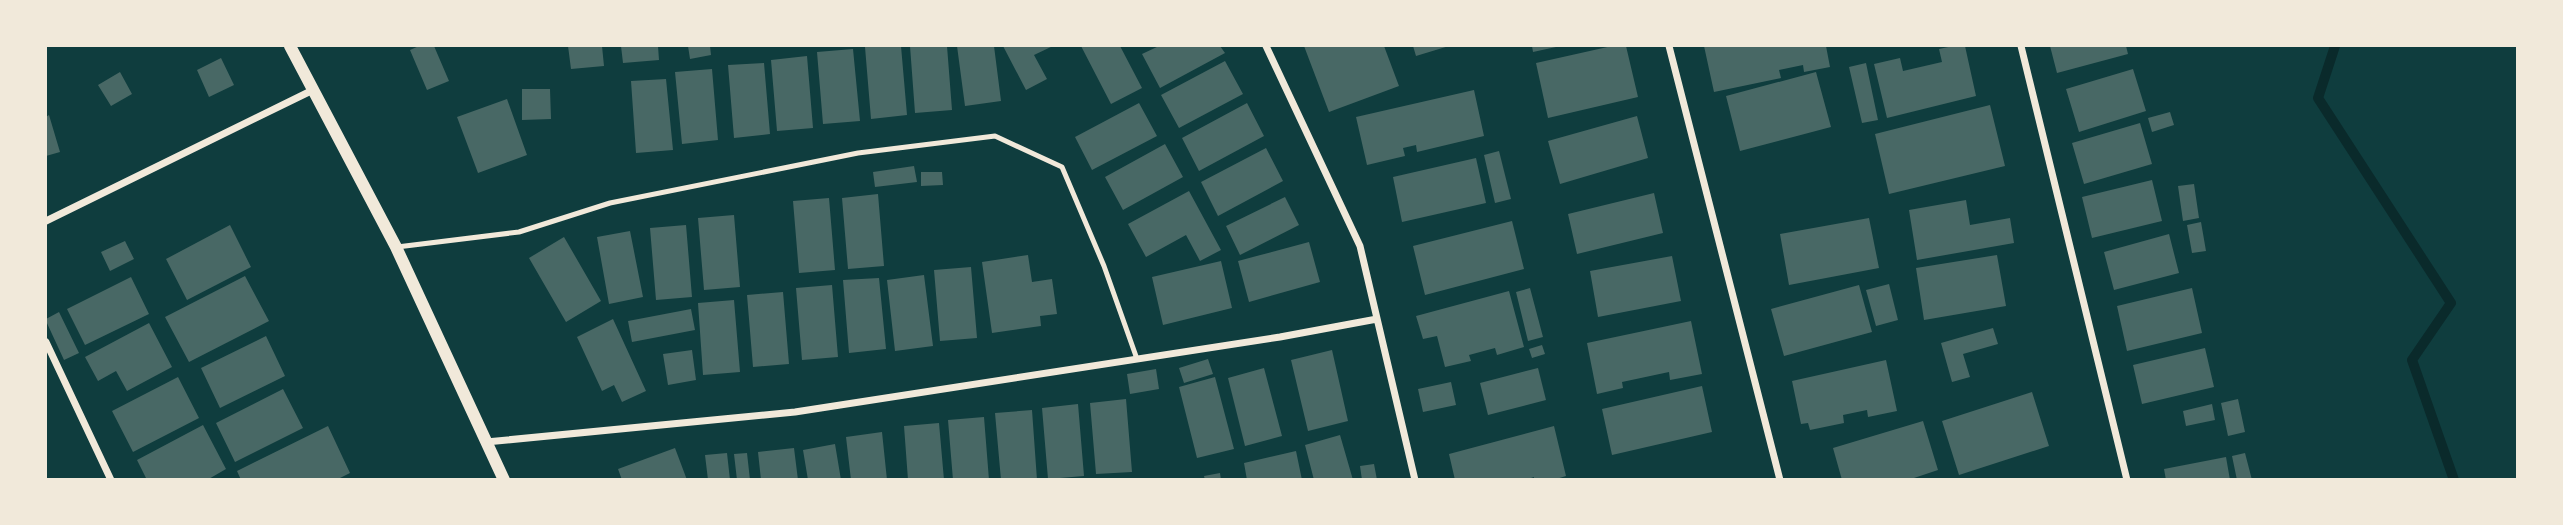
<svg xmlns="http://www.w3.org/2000/svg" width="2563" height="525" font-family="'Golos Text',sans-serif">
<style>
.lines{fill:none;stroke-linecap:round;stroke-linejoin:round}
.stream{stroke:#0a2a2b;stroke-width:10}
.building{fill:#486865}
.service{stroke:#f1e9da;stroke-width:5}
.minor{stroke:#f1e9da;stroke-width:7}
.tertiary{stroke:#f1e9da;stroke-width:12}
</style>
<rect width="100%" height="100%" fill="#0f3d3e"/>
<g class="lines">
<path class="stream" d="M2335 46 2318 98 2451 303 2412 360 2454 480"/>
</g>
<path class="building" d="M419 46H434L449 81 427 90 410 50Z
M568 46H602L604 66 571 69Z
M621 46H658L659 60 623 63Z
M688 46H710L711 55 690 59Z
M901 46 907 115 871 119 865 47Z
M910 46H947L952 110 915 113Z
M957 46H994L1001 101 965 106Z
M1003 46H1053L1034 55 1047 79 1026 90Z
M1081 46H1120L1142 88 1111 104Z
M1159 46H1220L1225 53 1160 88 1142 54Z
M1304 46H1384L1399 86 1329 112Z
M1413 46H1449L1416 56Z
M1532 46H1555L1556 47 1533 52Z
M1612 46H1626L1638 97 1548 118 1536 63Z
M1704 46H1826L1830 67 1804 72 1803 65 1779 70 1781 78 1714 92Z
M1953 46H1965L1976 96 1887 118 1874 64 1900 58 1903 71 1942 62 1939 49Z
M2050 46H2126L2128 54 2057 73Z
M853 49 860 121 823 124 817 52Z
M807 56 813 128 777 131 771 60Z
M221 58 234 85 209 97 197 70Z
M1225 61 1243 94 1179 128 1161 95Z
M764 63 770 134 734 138 728 65Z
M1866 63 1878 120 1862 123 1849 67Z
M712 69 718 140 682 144 675 72Z
M2133 69 2146 111 2079 132 2066 89Z
M120 72 132 94 111 106 98 85Z
M1816 72 1831 127 1740 151 1726 96Z
M666 79 673 150 636 153 631 81Z
M522 89H550L551 119 522 120Z
M1474 90 1484 136 1417 152 1416 145 1403 148 1405 156 1367 165 1356 117Z
M507 99 527 155 478 173 457 117Z
M1139 103 1157 136 1092 170 1075 137Z
M1247 103 1264 136 1199 171 1182 138Z
M1990 105 2005 166 1889 194 1875 134Z
M2170 112 2174 125 2152 132 2148 118Z
M49 115 60 152 46 156V117Z
M1637 116 1648 158 1560 184 1548 141Z
M2140 123 2152 164 2084 184 2072 143Z
M1165 144 1183 177 1123 210 1105 177Z
M1266 148 1283 181 1218 216 1201 182Z
M1499 151 1511 199 1495 203 1484 155Z
M1476 158 1486 203 1402 222 1393 177Z
M914 166 917 182 875 187 873 172Z
M921 172H942L943 185 921 186Z
M2152 180 2162 221 2092 238 2082 197Z
M2194 184 2199 218 2183 221 2178 186Z
M1189 191 1221 250 1200 261 1186 235 1146 257 1128 224Z
M1654 193 1663 233 1577 254 1568 214Z
M878 194 884 266 848 269 842 198Z
M1285 197 1299 225 1240 255 1226 226Z
M829 198 835 270 799 273 793 201Z
M1966 200 1970 225 2010 218 2014 243 1917 260 1909 210Z
M734 215 740 287 704 290 698 218Z
M1869 218 1879 268 1789 285 1780 234Z
M1512 221 1524 269 1425 295 1413 246Z
M2201 222 2206 251 2192 253 2187 225Z
M230 225 251 267 187 300 166 259Z
M686 225 692 297 656 300 650 228Z
M630 231 643 297 609 304 597 237Z
M2169 234 2179 273 2114 290 2104 252Z
M564 237 601 301 566 322 529 258Z
M125 241 134 259 110 271 101 252Z
M1309 242 1320 282 1249 302 1238 261Z
M1028 255 1032 282 1052 279 1057 314 1040 316 1041 326 992 333 982 262Z
M1997 255 2006 306 1924 320 1916 268Z
M1672 256 1681 301 1598 317 1590 271Z
M1221 261 1232 308 1163 325 1152 277Z
M971 267 977 338 940 341 934 270Z
M924 275 933 346 895 351 887 280Z
M245 276 269 321 189 362 165 317Z
M131 277 149 314 85 345 67 309Z
M879 278 886 349 849 353 843 280Z
M1889 284 1898 320 1876 326 1866 290Z
M832 285 838 357 802 360 796 288Z
M1859 285 1872 332 1784 356 1771 309Z
M1530 288 1543 337 1528 341 1516 292Z
M2192 288 2202 333 2127 351 2117 306Z
M1509 291 1524 347 1497 355 1495 348 1469 355 1471 361 1445 367 1437 336 1423 339 1416 316Z
M783 292 789 364 753 367 747 295Z
M734 300 740 372 703 375 698 303Z
M691 309 695 330 632 342 628 321Z
M59 312 79 353 64 360 46 321V319Z
M613 319 646 391 622 402 614 385 602 391 577 337Z
M1691 321 1702 374 1670 380 1669 372 1622 382 1623 388 1597 394 1587 343Z
M149 323 172 367 127 391 116 371 98 381 85 357Z
M1993 328 1998 344 1963 354 1970 377 1952 382 1941 343Z
M266 336 285 376 220 408 201 368Z
M1542 345 1545 354 1532 358 1529 349Z
M2205 348 2214 387 2142 404 2133 365Z
M692 350 696 380 668 385 663 354Z
M1332 350 1348 421 1308 431 1291 360Z
M1208 359 1213 374 1184 383 1179 368Z
M1886 360 1897 411 1868 417 1867 410 1843 415 1844 423 1810 430 1808 423 1801 424 1792 381Z
M1264 368 1282 436 1245 446 1228 378Z
M1538 368 1546 400 1488 415 1480 383Z
M1156 369 1159 389 1130 394 1127 374Z
M178 377 199 418 133 452 112 411Z
M1215 377 1234 449 1197 458 1179 387Z
M1451 382 1456 405 1423 412 1418 389Z
M1702 386 1712 432 1612 455 1602 409Z
M283 389 303 428 235 462 216 423Z
M2032 392 2049 446 1959 475 1942 421Z
M1126 399 1132 472 1096 474 1090 403Z
M2238 399 2245 432 2228 436 2221 403Z
M1078 404 1084 476 1048 479 1042 408Z
M2212 404 2215 420 2186 426 2183 411Z
M1032 410 1037 480H1001L995 413Z
M984 417 989 480H953L948 420Z
M1923 421 1938 470 1908 480H1842L1833 448Z
M939 423 944 480H908L904 426Z
M203 425 226 469 207 480H147L137 460Z
M328 426 350 473 336 480H241L237 471Z
M1554 426 1566 476 1553 480H1534V477L1525 480H1455L1449 454Z
M882 432 887 480H851L846 437Z
M1340 435 1353 480H1314L1305 445Z
M835 444 841 480H808L803 450Z
M675 448 687 480H622L618 469Z
M794 448 798 480H761L758 452Z
M1296 451 1302 480H1247L1244 463Z
M727 453 730 480H708L705 455Z
M747 453 750 480H737L734 454Z
M2245 453 2252 480H2237L2232 456Z
M2226 457 2230 480H2166L2164 469Z
M1374 464 1377 480H1362L1360 466Z
M1220 473 1221 480H1205L1204 476Z"/>
<g class="lines">
<path class="service" d="M397 247 519 232 610 203 858 153 995 136 1062 167 1104 266 1137 359"/>
<path class="minor" d="M1266 46 1360 246 1415 480
M1669 46 1780 480
M2021 46 2127 480
M46 221 313 90
M46 342 111 480
M486 442 795 412 1280 337 1377 319"/>
<path class="tertiary" d="M290 46 396 247 504 480"/>
</g>
<rect width="2563" height="525" fill="none" stroke="#f1e9da" stroke-width="94"/>
</svg>
